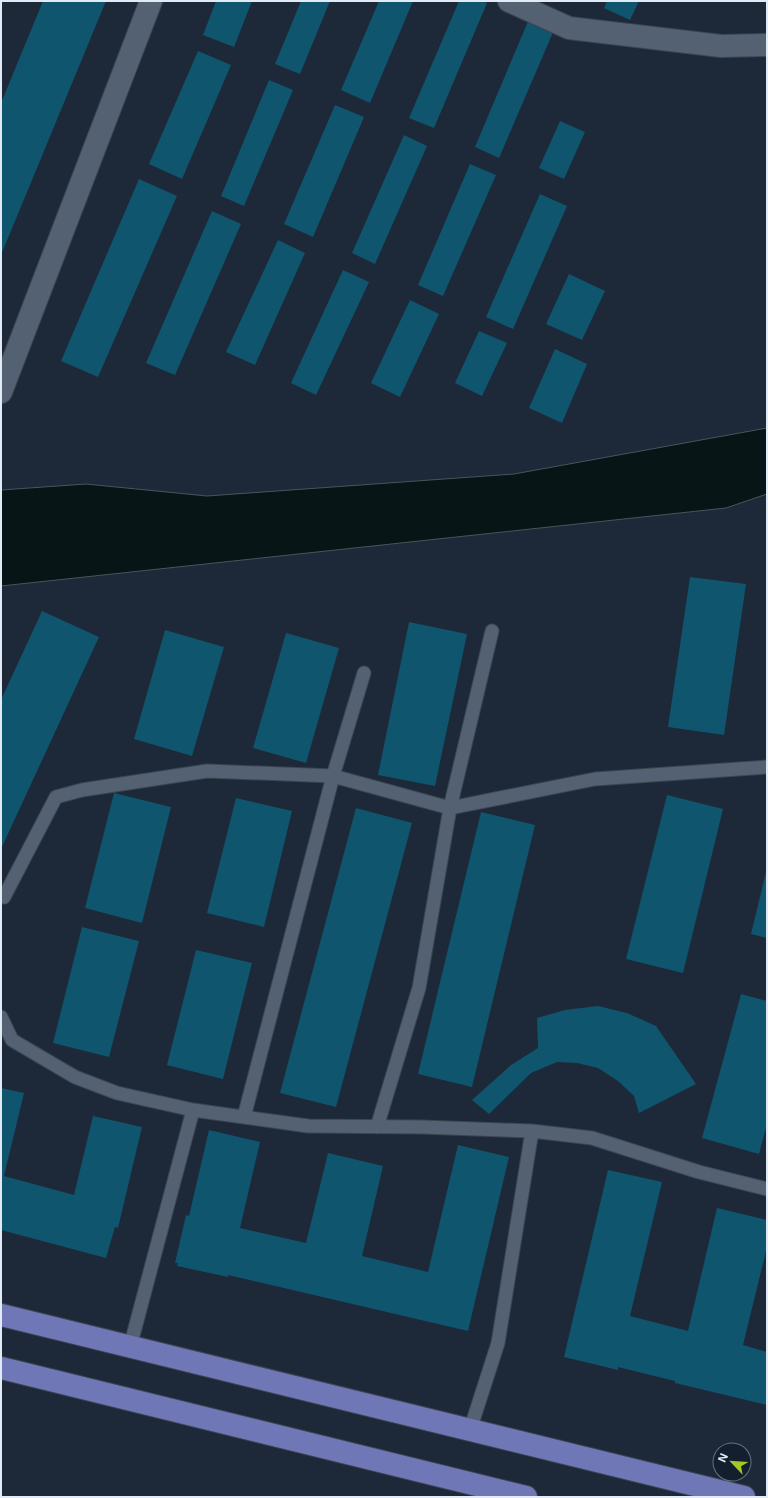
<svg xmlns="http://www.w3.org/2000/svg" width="768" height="1498" font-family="Inter,sans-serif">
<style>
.water{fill:#081516;stroke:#495559}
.building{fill:#0f556e}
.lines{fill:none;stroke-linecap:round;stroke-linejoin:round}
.service-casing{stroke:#3c4552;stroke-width:15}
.minor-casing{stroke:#3c4552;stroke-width:24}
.primary-casing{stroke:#3c4552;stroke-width:24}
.service{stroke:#536172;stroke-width:13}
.minor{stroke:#536172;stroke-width:22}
.primary{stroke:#7077b7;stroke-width:22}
</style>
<rect width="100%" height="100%" fill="#1d2938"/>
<path class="water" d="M767 428V494L726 508 1 586V490L86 484 207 496 514 474Z"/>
<path class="building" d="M43 1H106L1 255V103Z
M216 1H252L234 47 203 35Z
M301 1H330L300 74 275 64Z
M379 1H413L370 103 341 90Z
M459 1H483L487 3 434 128 409 118Z
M607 1H639L630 20 604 8Z
M529 19 554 30 499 158 475 147Z
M198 51 231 65 182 179 149 164Z
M269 80 293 90 244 206 221 196Z
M335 105 364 117 313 237 284 224Z
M560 121 585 132 564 179 539 168Z
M404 135 427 146 375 264 352 253Z
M470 164 496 175 443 296 418 285Z
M139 179 177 196 98 377 61 361Z
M540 194 567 206 513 329 486 317Z
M212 211 241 224 175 375 146 363Z
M278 240 305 253 255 365 226 352Z
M343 270 369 282 316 395 291 383Z
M569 274 605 291 582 340 546 324Z
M410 300 439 314 400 397 371 383Z
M479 331 507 343 482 396 455 383Z
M555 349 587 364 562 423 529 408Z
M690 577 746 584 724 735 668 727Z
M42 611 99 637 1 849V700Z
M409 622 467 634 435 786 378 775Z
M165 630 224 647 192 756 134 739Z
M286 633 339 648 306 763 253 748Z
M114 793 171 807 142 923 85 908Z
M667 795 723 809 683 973 626 959Z
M236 798 292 811 264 927 207 913Z
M356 808 412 823 336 1107 280 1093Z
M481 812 535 825 472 1087 418 1074Z
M766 872H767V938L751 934Z
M82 927 139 941 109 1057 53 1043Z
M196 950 252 963 223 1079 167 1065Z
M741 994 767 1001V1124L759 1154 702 1138Z
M598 1006 627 1013 656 1026 696 1084 639 1113 634 1096 618 1081 598 1068 577 1063 557 1062 531 1073 489 1114 472 1100 511 1065 538 1048 537 1018 565 1010Z
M1 1088 24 1093 4 1176 74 1195 93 1116 142 1127 118 1228 115 1227 106 1258 1 1230Z
M209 1130 260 1142 240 1228 306 1243 328 1153 383 1166 362 1256 428 1272 458 1145 509 1157 468 1331 228 1275V1277L177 1266 178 1263H175L186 1215 189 1216Z
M608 1170 662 1182 630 1316 688 1331 717 1208 767 1220V1247L743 1345 767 1352V1405L675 1383V1381L618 1367V1370L564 1357Z"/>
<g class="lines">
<defs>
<path id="service" d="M1 896 4 897 56 797 82 790 207 771 333 776 450 808 595 779 767 767
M1 1017 12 1040 75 1077 117 1093 193 1110 308 1126 422 1127 532 1131 592 1138 699 1172 767 1189
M244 1117 333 776 364 673
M377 1127 419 988 450 808 492 631
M130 1347 193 1110
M470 1430 498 1343 532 1131"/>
<path id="minor" d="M509 1 569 28 721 46 767 45
M1 392 151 1"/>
<path id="primary" d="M1 1315 744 1497
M1 1368 526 1497"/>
</defs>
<use href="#service" class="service-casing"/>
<use href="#minor" class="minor-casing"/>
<use href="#primary" class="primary-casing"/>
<use href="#service" class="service"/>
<use href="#minor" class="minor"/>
<use href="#primary" class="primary"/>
</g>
<rect width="768" height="1498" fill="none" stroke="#e2ebf5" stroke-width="4"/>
<g transform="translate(732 1462) rotate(295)"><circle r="19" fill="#131f2e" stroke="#66717e"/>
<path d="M0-3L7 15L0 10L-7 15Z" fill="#a5c822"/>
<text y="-6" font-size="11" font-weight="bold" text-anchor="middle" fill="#e2ebf5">N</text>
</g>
</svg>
